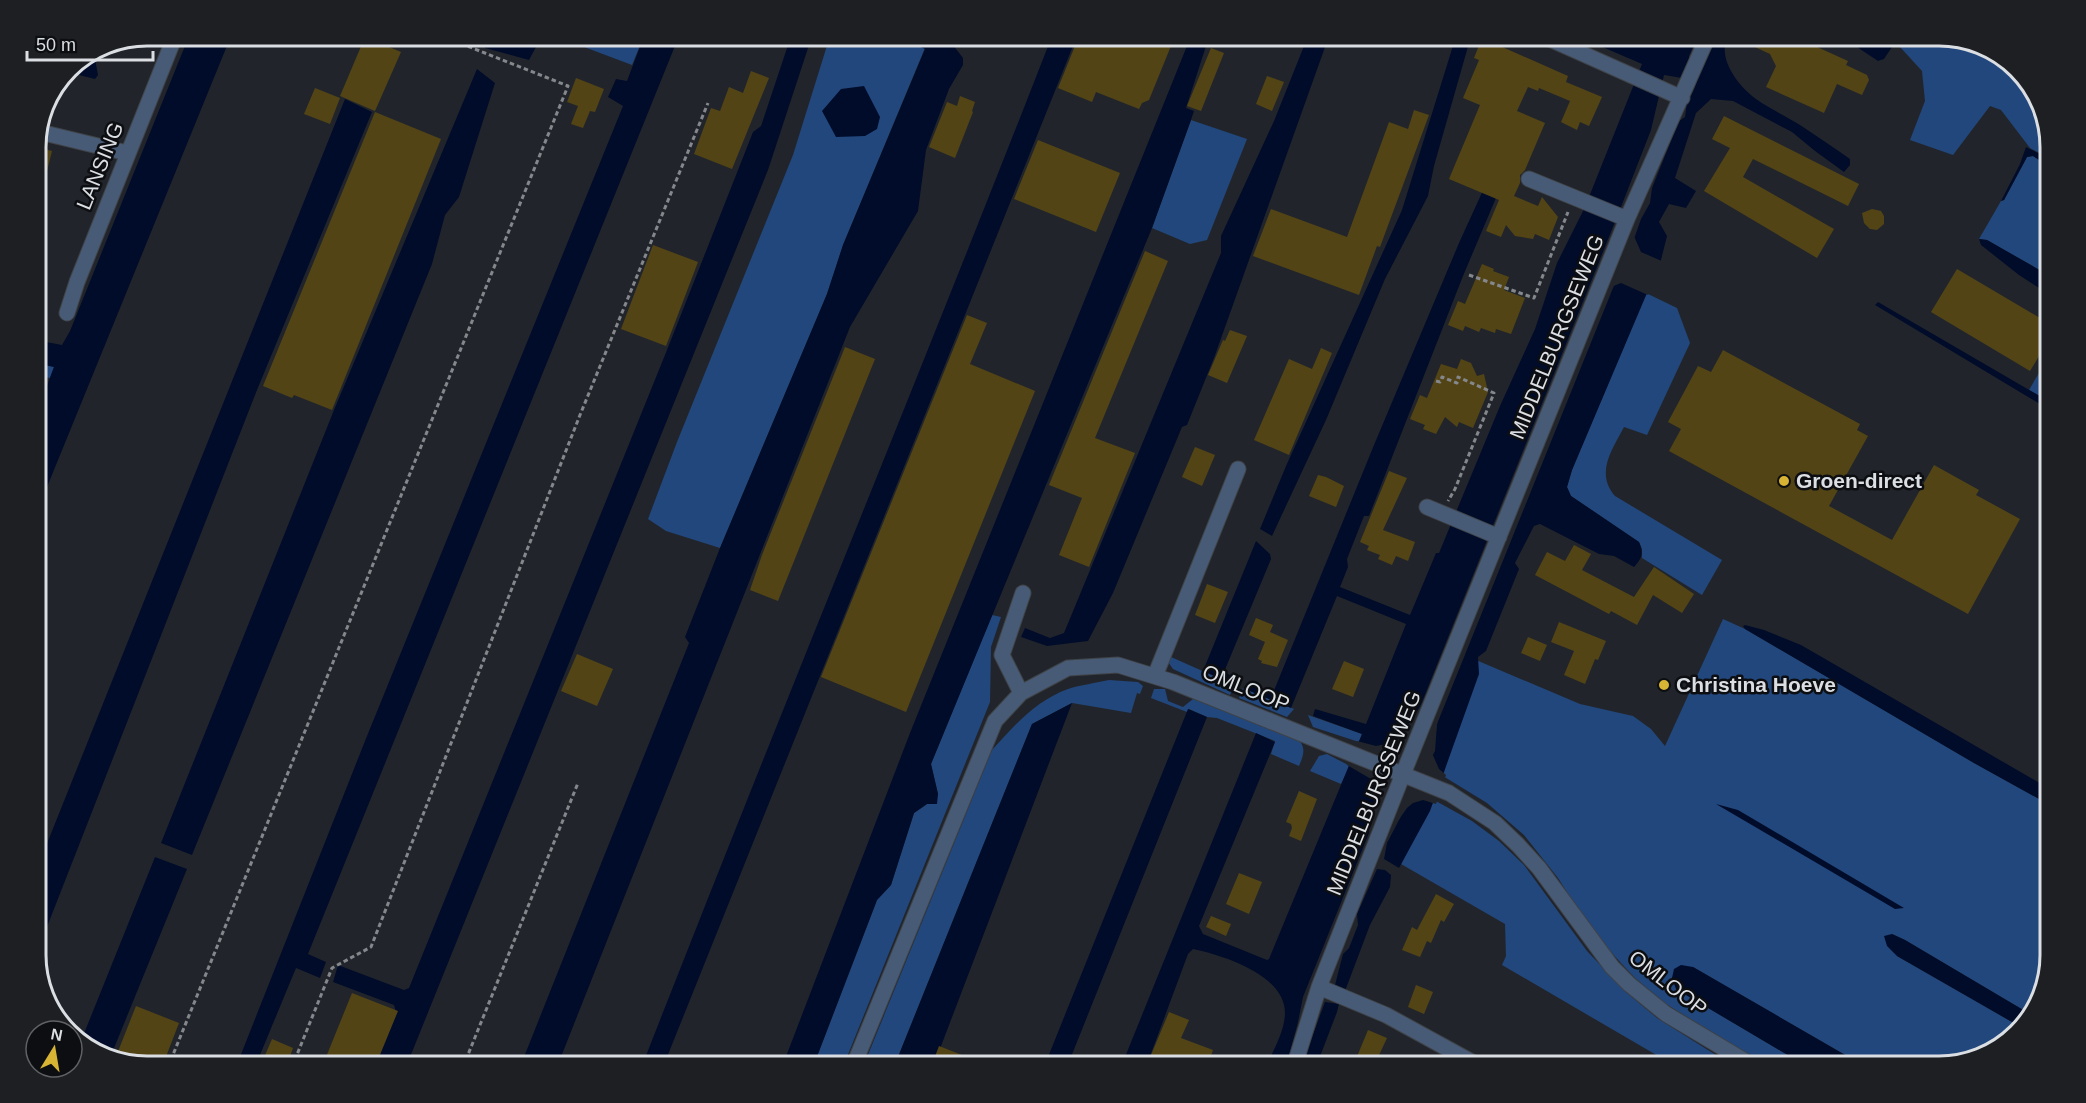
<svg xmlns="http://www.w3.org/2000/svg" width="2086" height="1103" font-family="Arial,sans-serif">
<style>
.green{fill:#22477c}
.water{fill:#000c2a}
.pier{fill:#21252b}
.building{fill:#534416}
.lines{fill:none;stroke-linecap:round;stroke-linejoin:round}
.minor-casing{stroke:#3f4348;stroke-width:17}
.path{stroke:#84878c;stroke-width:3;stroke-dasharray:4.5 3;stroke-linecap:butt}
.minor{stroke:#485b76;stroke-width:15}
.poi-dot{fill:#d8b434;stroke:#0c0e11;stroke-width:2}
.labels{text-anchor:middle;stroke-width:5;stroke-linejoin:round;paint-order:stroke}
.street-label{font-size:21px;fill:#dbdee2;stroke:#0c0e11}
.poi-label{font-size:21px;font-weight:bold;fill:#dbdee2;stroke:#0c0e11;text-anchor:start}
.rim{fill:none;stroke:#dbdee2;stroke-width:3}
</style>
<rect width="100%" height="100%" fill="#21252b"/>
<path class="green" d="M555 36H644L632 65Z
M830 36H898L925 48 843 245 827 294 720 548 666 531 648 519 677 442 793 155Z
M1890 36H1938L1988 48 2031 86 2050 141V159L2030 148 2001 110 1990 106 1953 155 1910 140 1925 101 1922 71Z
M1191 120 1247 139 1207 240 1190 244 1152 228Z
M2033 156 2050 167V276L1987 240 1979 239 2001 201 2004 200 2027 157Z
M1646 293 1677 308 1690 343 1647 435 1624 427C1612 450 1595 473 1615 496L1722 560 1702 595 1642 558V549L1639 542 1571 496 1567 487 1572 470Z
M2050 354V402L2029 390Z
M36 363 54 367 50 378 36 375Z
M992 615 1001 617 991 647 990 702 843 1067H813L877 900 891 885 914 813 927 804 938 794 931 764Z
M1723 619 1745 629 1974 763 2050 805V955L2038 1005 2030 1014 1905 940 1892 934 1897 956 2019 1026 1995 1052 1939 1067H1866L1693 967 1676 989 1808 1067H1769L1666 1004 1635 978 1593 933 1558 878 1524 835 1487 803 1443 776 1449 752 1478 674 1476 660 1580 704 1633 716 1651 729 1665 746Z
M1169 652 1171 657 1234 685 1230 695 1173 669 1168 662Z
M1109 680 1138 682 1143 686 1140 694 1137 693 1131 713 1072 703 1032 724 894 1067H863L992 750C1014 726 1035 701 1068 689 1080 685 1096 683 1109 680Z
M1243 688 1294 709 1287 717 1239 698Z
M1154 689H1165L1168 701 1183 707 1193 699 1300 741C1306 750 1303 756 1299 766L1271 754 1275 741 1217 718 1207 717 1189 709 1187 712 1151 698Z
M1308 715 1362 734 1359 742 1313 727Z
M1327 754 1350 766 1341 784 1310 771 1319 756Z
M1434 800 1472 821 1499 841 1524 865 1587 951 1627 993 1657 1018 1735 1067H1677L1502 965 1506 956 1505 924 1401 864Z"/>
<path class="water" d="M189 36H231L36 514V415L54 367 36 363V340L62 345 70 331Z
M485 36H542L529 60 485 48Z
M644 36H679L308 954 326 962 320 978 296 968 255 1067H236L365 741 623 106 608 97 616 79 627 81Z
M791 36H812L768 170 406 1067H374L396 1012 394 1005 333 982 338 965 404 990 409 988 667 350 753 132 761 126Z
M898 36H946L963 58V65L949 89 926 150 918 211 850 327 557 1067H520L689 643 685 637 720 548 827 294 843 245 925 49Z
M1052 36H1077L663 1067H640L642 1066C776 722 918 380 1052 36Z
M1191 36H1212L1211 47 1206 46 1186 108 1194 111 1191 120 1152 228 931 764 938 794 937 804H927L914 813 891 885 877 900 813 1067H782L910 733Z
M1308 36H1329L1214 358 1187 425 1182 427 1113 593 1088 641 1047 646 1021 637 1025 628 1050 638 1064 633 1221 253V236L1274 121Z
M1456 36H1471L1434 166 1428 196 1385 279 1326 420 1272 536 1260 529 1286 466 1402 210Z
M1577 36H1698L1689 56V68L1682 78 1664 75 1651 130 1621 207 1416 717 1398 739 1379 795 1369 833 1303 997 1298 1022 1286 1067H1266C1273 1050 1289 1025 1284 1005 1277 973 1222 955 1193 949L1188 954 1146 1067H1121L1256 733 1275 742 1199 926 1203 934 1267 960 1269 959 1362 734 1313 716 1315 709 1366 724 1406 624 1337 596 1291 708 1245 689 1248 683 1273 693 1374 445 1459 243 1510 131 1504 179 1463 276 1369 516H1364L1347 559 1348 567 1340 587 1410 615 1436 553H1439L1500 406 1535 329 1557 263 1585 207 1642 64Z
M1714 36H1728C1716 58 1739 87 1756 99 1770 109 1786 116 1800 125 1817 136 1834 148 1850 159V165L1844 172 1815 151 1792 132 1733 101 1711 99 1696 113 1675 178 1696 191 1686 208 1669 204 1659 222 1667 236 1661 260 1572 470 1567 487 1571 496 1639 542C1644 553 1642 558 1634 567L1614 556 1599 554 1540 524 1534 526 1515 563 1519 569 1486 651 1478 657 1479 674 1430 811 1399 868 1384 859 1387 843 1435 751 1437 724 1613 288 1626 262 1641 219 1650 203 1652 188 1679 121 1685 117 1687 103 1695 87 1699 71 1704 64Z
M1847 36H1890L1896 41 1884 59 1878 61 1860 49Z
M86 57 95 59 98 75 95 79 67 72 69 68Z
M477 69 495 83 459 197 445 215 432 264 192 855 161 843 334 410Z
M864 86 880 117 877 129 865 136 836 137 822 111 841 89Z
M345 99 372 112 257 390 36 955V873L40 861Z
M2026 147 2050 159V167L2033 156 2027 157 2004 200 2001 201 2020 164Z
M1979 239 1987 240 2050 276V295L2019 275 1981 245Z
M1878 302 2050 402V410L1875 305Z
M1256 541 1270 554 1271 559 1224 672 1234 677 1231 683 1203 671Z
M1745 625 1764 630 1801 645 2050 789V805L1974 763 1745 629 1743 626Z
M1072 703 933 1067H894L1032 724Z
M1188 709 1207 717 1067 1067H1044Z
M1716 804 1738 810 1904 908 1895 909Z
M155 857 187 869 110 1058 98 1055 81 1041Z
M1377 869 1385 870 1391 875 1390 887 1370 925 1345 991 1335 985 1343 954 1349 948 1358 925 1357 914Z
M1892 934 1905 940 2030 1014 2019 1026 1897 956 1887 946 1884 936Z
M1681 965 1693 967 1866 1067H1808L1676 989 1672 978 1674 969Z
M1325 1002 1339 1004 1337 1012 1316 1067H1301Z"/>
<path class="pier" d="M1633 234 1641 252 1664 262 1648 295 1621 283 1611 287Z
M1421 705 1423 706 1418 718 1401 741 1381 791 1382 796 1372 832 1368 831 1377 797V790L1371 779 1347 765 1357 741 1376 746 1391 743 1402 734Z
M1439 713 1432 753 1439 769 1446 775 1436 804 1423 800 1413 803 1407 808 1386 838 1432 750 1434 723Z"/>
<path class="building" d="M1079 36H1175L1149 100 1142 103 1139 109 1096 92 1092 102 1058 88Z
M1731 36H1793L1848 61 1846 65 1867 75 1869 80 1862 95 1837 84 1824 113 1766 87 1776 66 1770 54Z
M365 37 401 52 375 111 340 96Z
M1482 38 1568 76 1566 82 1602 97 1589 126 1580 122 1577 130 1561 122 1570 101 1539 88 1538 91 1528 87 1517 111 1545 123 1525 170 1520 175V183L1514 196 1538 206 1542 197 1558 217 1549 240 1535 234 1533 239 1515 236 1506 225 1501 237 1486 231 1499 200 1449 179 1480 105 1463 98 1479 60 1474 58Z
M1211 48 1224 53 1201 111 1187 106Z
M751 71 769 78 732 169 694 154 711 108 720 111 729 87 743 93Z
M1267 76 1284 82 1272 111 1256 104Z
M576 78 604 89 595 112 590 111 583 128 571 124 578 106 567 102Z
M315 88 340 98 330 124 304 114Z
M960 96 975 102 972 111 973 112 955 158 929 147 947 102 957 106Z
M1414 110 1429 115 1380 247 1377 246 1359 295 1253 256 1271 209 1347 237 1389 122 1408 129Z
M375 112 441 139 332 410 294 395 292 398 263 386Z
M1724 116 1859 184 1848 206 1753 159 1743 177 1834 229 1817 258 1704 191 1730 148 1712 139Z
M1038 140 1120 173 1096 232 1014 199Z
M36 147 52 151 41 195 36 194Z
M1872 209 1881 211 1884 216V224L1877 230 1870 229 1864 223 1862 213Z
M653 245 698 262 666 346 621 329Z
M1145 251 1168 261 1095 438 1135 453 1089 567 1059 555 1082 498 1049 485Z
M1482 264 1494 269 1493 271 1509 277 1504 290 1525 298 1511 334 1496 329 1495 333 1481 328 1479 332 1465 326 1463 331 1448 325 1458 301 1465 304Z
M1957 269 2050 324V338L2030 371 1931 312Z
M967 315 987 323 970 364 1035 391 906 712 821 677Z
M1230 330 1247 336 1227 383 1208 375 1223 340 1225 341Z
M845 347 875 359 778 601 750 590 762 555Z
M1321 348 1332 353 1289 455 1254 440 1289 359 1312 369Z
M1723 350 1860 424 1857 430 1868 436 1829 506 1892 540 1934 465 1979 490 1976 495 2020 519 1968 614 1669 451 1681 429 1668 422 1698 366 1711 372Z
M1461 359 1471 363 1477 376 1484 374 1488 392 1473 428 1459 422 1457 427 1445 417 1436 434 1423 429 1425 425 1410 419 1420 395 1427 398 1441 364 1457 369Z
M1195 447 1215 455 1202 486 1182 477Z
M1389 471 1407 478 1383 530 1415 542 1408 561 1396 556 1392 565 1378 559 1380 555 1367 550 1369 546 1360 542Z
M1318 475 1326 477 1344 486 1336 507 1309 496Z
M1574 545 1591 554 1582 570 1634 597 1654 567 1694 594 1682 613 1653 595 1637 625 1611 611 1609 614 1535 575 1547 552 1565 561Z
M1207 584 1228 592 1215 623 1195 615Z
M1256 618 1273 625 1270 632 1288 640 1277 667 1261 663 1262 661 1258 659 1265 642 1249 635Z
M1559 622 1606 641 1598 660 1595 659 1585 684 1564 675 1574 651 1551 642Z
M1528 637 1547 645 1540 661 1521 653Z
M577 654 613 669 597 706 561 691Z
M1344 661 1364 669 1353 697 1332 689Z
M1299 791 1317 799 1301 841 1289 836 1292 828 1291 824 1286 822Z
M1239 873 1262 882 1249 914 1226 904Z
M1436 894 1454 904 1444 922 1441 920 1431 943 1427 941 1420 957 1402 950 1412 927 1417 930Z
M1211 916 1231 924 1226 936 1206 927Z
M1416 985 1433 992 1424 1014 1408 1007Z
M352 993 398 1011 375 1067H322Z
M136 1006 179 1023 162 1067H147L115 1059Z
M1169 1012 1189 1020 1181 1038 1213 1050 1207 1067H1146Z
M1368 1030 1387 1038 1374 1066 1356 1059Z
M272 1039 293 1048 286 1067H260Z
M939 1046 990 1066V1067H931Z"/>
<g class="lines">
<defs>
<path id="minor" d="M1543 36 1682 98
M40 132 127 153
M1529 179 1627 219
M67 313 77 282 175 36
M1427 507 1499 537
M1155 676 1238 469
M1021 693 1002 655 1023 593
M1319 987 1386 1015 1481 1067
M853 1067 995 721 1021 693 1068 668 1118 665 1173 682 1449 793 1495 823 1518 845 1539 868 1612 967 1629 984 1666 1014 1755 1067
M1294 1067 1319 987 1403 774 1627 219 1708 36"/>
</defs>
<use href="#minor" class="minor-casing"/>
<path class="path" d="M417 37 423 36
M1469 275 1534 298 1568 212
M1436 381 1440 382 1442 377 1457 383 1458 377 1494 393 1455 489 1448 501
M168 1067 568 86 442 36
M292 1067 332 968 371 947 580 415 708 103
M463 1067 578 783"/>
<use href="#minor" class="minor"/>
</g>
<g class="poi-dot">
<circle cx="1784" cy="481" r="6"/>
<circle cx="1664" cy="685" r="6"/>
</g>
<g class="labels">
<g class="street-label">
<text transform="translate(100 166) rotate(-68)" y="7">LANSING</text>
<text transform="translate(1557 337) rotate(-68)" y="7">MIDDELBURGSEWEG</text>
<text transform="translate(1246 688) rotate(22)" y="7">OMLOOP</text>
<text transform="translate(1374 793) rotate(-68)" y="7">MIDDELBURGSEWEG</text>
<text transform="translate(1668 983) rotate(38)" y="7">OMLOOP</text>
</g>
<g class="poi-label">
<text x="1796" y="488">Groen-direct</text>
<text x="1676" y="692">Christina Hoeve</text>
</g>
</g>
<path d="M0 0H2086V1103H0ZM147 46H1939A101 101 0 0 1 2040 147V955A101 101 0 0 1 1939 1056H147A101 101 0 0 1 46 955V147A101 101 0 0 1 147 46Z" fill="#1d1f22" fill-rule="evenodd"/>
<path class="rim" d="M147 46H1939A101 101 0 0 1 2040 147V955A101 101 0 0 1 1939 1056H147A101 101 0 0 1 46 955V147A101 101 0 0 1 147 46Z"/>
<g transform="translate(54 1049) rotate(11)"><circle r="28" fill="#0c0e11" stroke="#5f6165" stroke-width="1.5"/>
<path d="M0-4.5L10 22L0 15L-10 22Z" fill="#d8b434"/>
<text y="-9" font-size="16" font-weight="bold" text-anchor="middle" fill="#dbdee2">N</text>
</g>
<path d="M27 51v9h126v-9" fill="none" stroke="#dbdee2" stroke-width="3"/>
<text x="36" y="51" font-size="18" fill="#dbdee2" stroke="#0c0e11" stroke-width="4.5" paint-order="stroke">50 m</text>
</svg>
